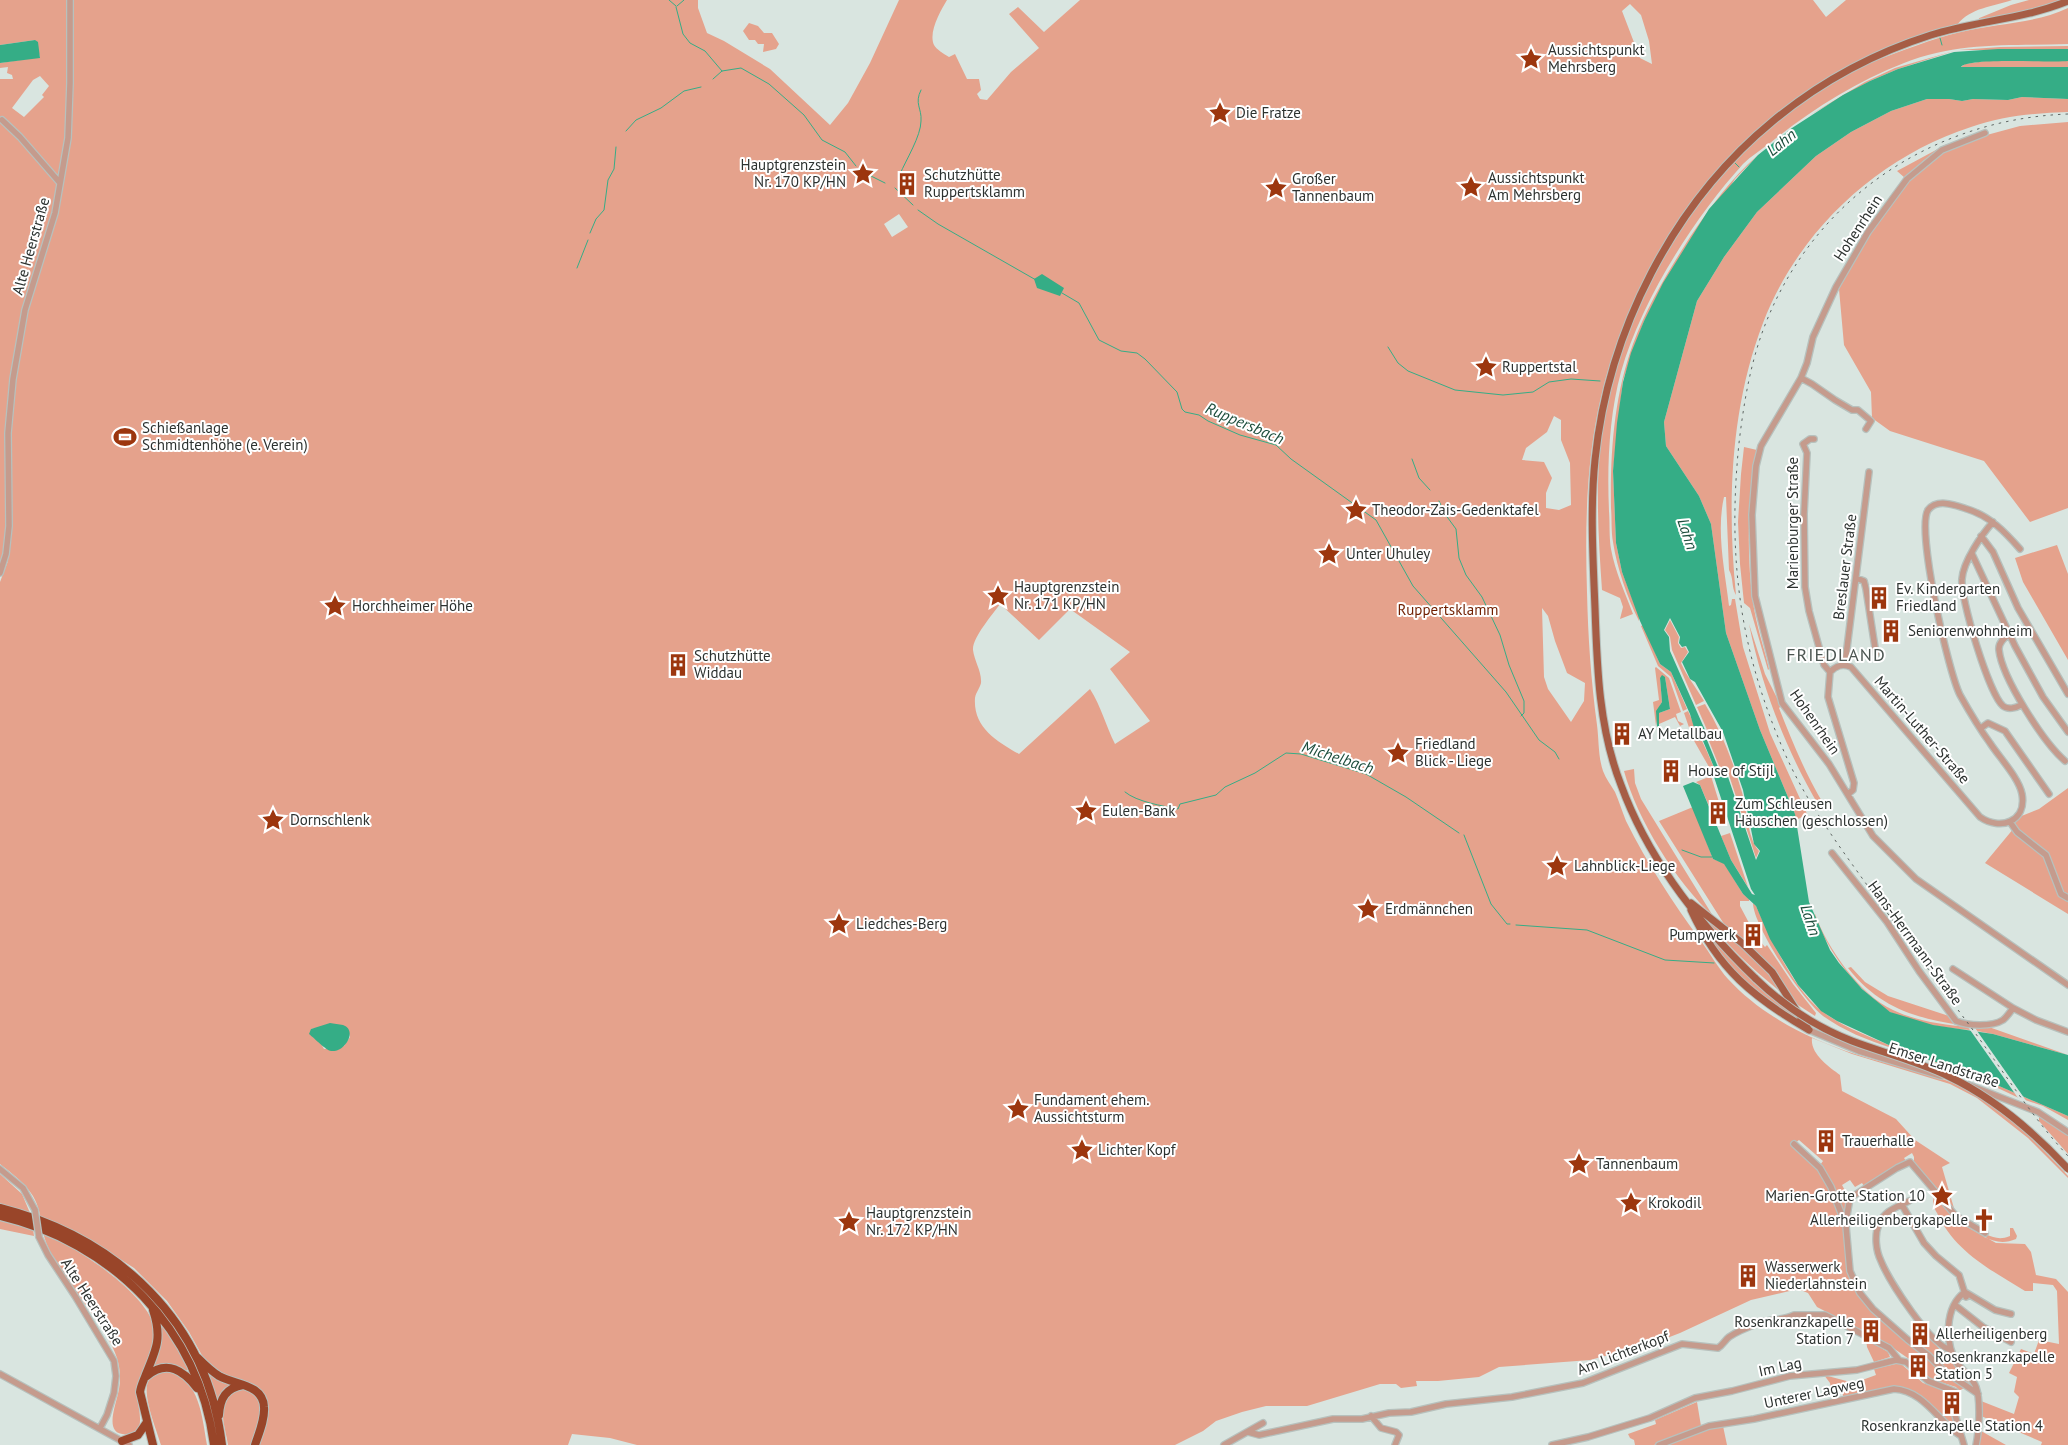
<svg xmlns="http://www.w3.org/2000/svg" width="2068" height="1445" font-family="'PT Sans',sans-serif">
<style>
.green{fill:#e5a28c;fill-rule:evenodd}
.water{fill:#35ad86;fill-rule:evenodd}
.pier{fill:#d9e5e0}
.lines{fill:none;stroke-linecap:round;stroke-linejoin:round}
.stream{stroke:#35ad86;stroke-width:1}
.minor-casing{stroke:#b7c1bd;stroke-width:8}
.major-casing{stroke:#b7c1bd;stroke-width:9}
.highway-casing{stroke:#b7c1bd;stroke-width:10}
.minor{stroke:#c59b8d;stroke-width:5.5}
.major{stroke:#a65d45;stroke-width:7}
.highway{stroke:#994529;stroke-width:8}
.rail{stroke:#5f6663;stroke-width:1;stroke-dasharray:2.5 5;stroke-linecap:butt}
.minor-bridge-casing{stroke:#b7c1bd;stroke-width:8;stroke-linecap:butt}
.major-bridge-casing{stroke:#b7c1bd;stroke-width:9;stroke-linecap:butt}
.minor-bridge{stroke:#c59b8d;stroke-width:5.5}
.major-bridge{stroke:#a65d45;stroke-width:7}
.labels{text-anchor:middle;stroke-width:4;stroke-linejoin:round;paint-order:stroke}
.poi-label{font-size:15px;fill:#2d3230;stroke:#fff;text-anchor:start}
.street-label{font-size:15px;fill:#2d3230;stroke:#fff}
.park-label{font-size:15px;fill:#701f00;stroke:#fff}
.water-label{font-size:16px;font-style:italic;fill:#1c4d3c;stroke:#fff}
.quarter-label{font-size:18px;letter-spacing:1px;fill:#4c5652;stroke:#fff}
</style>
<rect width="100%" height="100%" fill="#d9e5e0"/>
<path class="green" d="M0 0H698V8L707 33 724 41 770 69 830 125 848 103 870 63 899 0H947C941 10 928 32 934 45 936 49 944 54 949 57L955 54 967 79H979L981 90 977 94 980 99 987 100 1011 72 1039 48 1009 14 1018 7 1044 32 1080 0H1813L1826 17 1846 0H2012C1993 7 1971 7 1957 25 1932 32 1907 39 1883 49 1744 109 1635 251 1601 397 1586 461 1585 527 1587 592 1588 637 1591 680 1597 725 1599 740 1598 756 1603 771 1606 779 1611 785 1615 792 1619 801 1622 811 1626 821 1647 863 1673 903 1701 941 1710 953 1718 968 1728 979 1762 1016 1809 1039 1855 1054 1887 1065 1922 1070 1953 1083 1998 1102 2036 1141 2068 1176V1178L2028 1138 1977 1098 1950 1084 1852 1054 1812 1038C1810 1054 1829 1067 1840 1075L1842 1091 1896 1119 1915 1140 1950 1163 1942 1167 1958 1222 1996 1243 2025 1244 2031 1252 2036 1275 2056 1279 2068 1292V1445H2041L2042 1442 1981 1416V1401L2014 1414 2019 1397 2014 1392 2017 1377 2009 1373 2021 1349 2034 1354 2039 1340 2059 1344 2057 1291 2053 1285 2033 1283V1291H2025C1991 1270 1955 1252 1937 1213 1934 1208 1931 1201 1935 1196L1914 1163V1157L1912 1153 1904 1158 1906 1161 1864 1186 1862 1183 1855 1187 1850 1180 1842 1185 1850 1200 1848 1218 1852 1271 1856 1282 1866 1299 1909 1338 1923 1329 1940 1350 1948 1354 1954 1365 1974 1389 1967 1386 1959 1391 1956 1387 1931 1379 1912 1361 1883 1341 1817 1307 1808 1293 1798 1289 1751 1300 1680 1333 1623 1355 1612 1354 1590 1360 1499 1367 1479 1377 1438 1381H1416L1417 1386 1401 1388 1396 1384H1380L1307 1406H1266L1242 1412 1216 1421 1203 1431 1175 1445H637L610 1438 572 1434 568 1445H258L266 1401 218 1372 204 1359 189 1332 167 1301 134 1268 79 1233 40 1216C37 1192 18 1178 0 1164V582L8 561 0 569V79H13L12 75 7 73 8 67 0 68V63L40 57 35 40 0 45ZM1630 4 1641 15 1649 41 1652 64 1640 58 1622 11ZM40 76 49 86 42 95 44 97 24 117 12 108 33 80ZM899 214 908 227 892 237 884 224ZM1554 416 1561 420V440L1570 463 1571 505 1559 510 1546 508V493L1552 478 1544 462 1522 460 1526 448 1547 432ZM1000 604 1039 640 1070 609 1130 652 1110 669 1150 721 1115 744C1106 726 1101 706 1090 689L1019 754C996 741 973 727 975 698 976 692 980 688 981 683 982 672 974 660 973 650 972 638 993 614 1000 604ZM1542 608 1548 616 1555 641 1567 673 1585 683 1584 701 1571 722 1548 689 1544 677ZM316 1028 348 1030 350 1037 344 1046 324 1049 320 1042 313 1037 311 1029ZM1799 1140 1823 1161 1818 1168 1795 1143Z
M2029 0H2063L2010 15 1977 19 2011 5Z
M2068 8V44C2012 46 1958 41 1904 63 1855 82 1811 110 1770 143 1761 150 1751 156 1743 164 1694 218 1641 301 1621 372 1609 416 1607 466 1609 511 1610 524 1609 537 1611 549 1615 571 1625 593 1633 614L1620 619 1623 607 1620 598 1602 590C1598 531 1594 472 1605 414 1629 282 1714 153 1830 85 1844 77 1859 66 1874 61 1902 51 1931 39 1961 32 1997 23 2034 24 2068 8Z
M749 23 758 26 764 33H772L779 44 776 49 763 52 764 44H758L755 40H749L743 31Z
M2068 46V49L2055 50H1959L2000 47Z
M1954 51 1898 69 1870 81 1810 115 1865 82 1895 68Z
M1985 61H2068V67H1961L1965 64Z
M2022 97 2068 99V112C2035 113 2002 116 1971 127 1878 157 1798 231 1763 323 1730 409 1727 505 1736 595 1731 587 1734 579 1729 570L1726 497H1724C1716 532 1725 571 1729 606L1731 605 1732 599H1735L1743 647 1770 733 1807 814 1795 821V814L1760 730 1726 633 1711 524 1699 496 1666 446 1664 422 1697 301 1724 257 1757 212 1816 156 1851 132 1891 111 1927 99H1949L1962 101 1973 99 2008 100Z
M2068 122V508L2030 522 1984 461 1890 431 1872 418 1871 392 1844 345 1839 289 1869 234 1907 182 1942 153 1972 139 2020 126Z
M1947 144 1923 161 1905 178 1897 171Z
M1758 155 1735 179 1644 321 1623 380 1613 471 1616 543 1622 572 1639 616V621C1627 597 1617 568 1613 542 1611 531 1612 519 1611 508 1610 453 1614 396 1633 344 1647 306 1669 270 1690 237 1710 208 1731 178 1758 155Z
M1744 447 1757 450C1748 500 1746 552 1753 602 1756 625 1764 647 1769 669L1768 670 1750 608 1744 603 1740 564 1738 522 1741 474Z
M2057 545 2068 574V660L2023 582 2015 558Z
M1670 620 1679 637 1678 643 1681 648 1685 647 1688 652 1681 663C1687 677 1696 687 1704 701L1696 705 1672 650 1670 637 1665 630Z
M1749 624 1765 674 1781 706 1779 708C1792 741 1805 773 1823 803L1819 806C1786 750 1762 688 1749 624Z
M1643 625 1660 664 1671 672 1687 709 1683 711 1671 677 1658 666 1641 626Z
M1656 667 1669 678 1681 712 1676 714 1678 721 1684 724 1680 726 1675 717 1659 724V713L1670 709 1665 677 1660 678 1662 702 1660 705 1656 726 1653 702 1659 700 1655 668Z
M1705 704C1721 731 1732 759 1741 789 1747 807 1747 838 1759 851L1756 858 1727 769 1721 771 1709 741 1711 739 1697 707Z
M1688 711C1697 731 1708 752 1716 773L1713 774 1693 739 1684 713Z
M1634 769 1635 783 1641 799 1713 916C1676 882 1637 819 1624 771Z
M1711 776 1719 802 1709 806 1700 785 1696 782Z
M2068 788V914L1985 863 2014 828 2012 825 2019 817 2039 809Z
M1693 807 1713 859 1724 863 1743 894 1749 899V901H1740V906L1756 936 1765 947 1767 945 1793 984 1816 1013 1815 1016 1795 1003 1777 972 1724 924 1659 821Z
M1730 833 1748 887 1731 860 1721 836Z
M1753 903 1756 906C1771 939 1793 989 1823 1012 1843 1027 1868 1036 1891 1046L1892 1048C1867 1040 1844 1031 1823 1016 1804 1002 1753 926 1753 903Z
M1703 914C1732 938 1762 961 1782 993 1751 968 1728 946 1702 915Z
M1815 914C1827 948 1860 995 1893 1010 1916 1021 1944 1025 1968 1027L1970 1030C1944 1028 1916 1024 1892 1013 1885 1010 1879 1003 1873 998 1845 975 1828 948 1814 915Z
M1703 926 1754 983 1797 1016 1802 1024C1762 997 1723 970 1703 926Z
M1851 967 1865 982 1888 996 1952 1017 1959 1025C1912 1017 1879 1007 1848 968Z
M1986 1026 2068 1055 1993 1034 1977 1031 1975 1028Z
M1914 1055 1967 1072 2068 1116V1120L2043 1106 2019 1098 1970 1075Z
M2039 1116 2068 1135V1154L2039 1121Z
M0 1174 22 1194 30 1213 0 1205Z
M0 1219 33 1229 34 1236 0 1229Z
M2010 1228H2013L2017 1236 2016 1239C2004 1244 1995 1242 1984 1237L1985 1234C1995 1238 2000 1240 2010 1236Z
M43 1232C75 1247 164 1301 156 1343 153 1357 141 1370 138 1385 134 1402 146 1419 136 1433 99 1442 116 1407 119 1389 121 1379 120 1368 117 1358 103 1315 53 1276 43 1232Z
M163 1325 189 1369 185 1371 180 1368 152 1369 161 1345 160 1328Z
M1866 1339 1888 1352 1890 1357 1874 1362 1867 1347Z
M1900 1363 1923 1383 1952 1393C1956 1401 1952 1414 1954 1424L1952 1425 1922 1396 1902 1387 1883 1388 1872 1393 1871 1391 1844 1399 1842 1392 1832 1393 1830 1383 1824 1375 1854 1383 1876 1375 1874 1369Z
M168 1370C200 1380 202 1417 207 1445H161C157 1431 142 1395 148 1382 152 1373 160 1372 168 1370Z
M207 1371 231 1385 218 1401Z
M242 1389C272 1392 257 1427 252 1445H228C226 1430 216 1404 230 1393 233 1391 239 1390 242 1389Z
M1697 1402 1701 1426 1654 1445H1635L1634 1440 1630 1438 1628 1434 1656 1424 1655 1420Z
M1723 1426 1727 1445H1665L1709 1427Z
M1981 1431 2006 1445H1979Z"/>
<path class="water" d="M35 40 38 42 40 58 0 63V45Z
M1998 49H2068V61C2051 63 1968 57 1961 67H2068V99L2022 97 2008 100 1973 99 1962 101 1949 99H1927L1891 111 1851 132 1816 156 1757 212 1724 257 1697 301 1664 422 1666 446 1699 496 1711 524 1726 633 1760 730 1795 814 1809 902 1830 950 1839 963 1862 989 1890 1012 1933 1025 1993 1034 2068 1055V1116L1967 1072 1892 1048 1891 1046 1837 1021 1821 1011 1798 985 1770 939 1756 906 1743 894 1724 864 1713 859 1683 786 1693 782 1700 785 1731 860 1752 894 1755 895 1751 889 1713 774 1716 772 1703 741H1698L1690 714 1671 672 1660 664 1640 621 1622 572 1616 543 1613 471 1617 423 1623 382 1631 353 1644 321 1663 283 1709 209 1758 155 1792 128 1843 95 1870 81 1898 69 1954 52ZM1670 618 1680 637 1679 643 1682 647 1686 646 1689 652 1682 662 1690 679 1695 682 1723 732 1743 790 1754 844 1760 851 1756 860 1726 771 1720 772 1707 740 1709 739 1670 651 1669 637 1664 630Z
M1042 274 1064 288 1060 296 1037 288 1034 279Z
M1662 675 1665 677 1670 709 1659 713V726L1657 727 1656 711 1662 702 1660 678Z
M330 1023C334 1024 339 1024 343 1025 358 1030 345 1053 331 1051 327 1051 314 1038 309 1034L311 1029Z"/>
<path class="pier" d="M1968 1027 1975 1028 2027 1102 2018 1098Z"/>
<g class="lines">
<path class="stream" d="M669 0 676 6
M677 6 684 0
M676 7 683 34 690 43 705 51 722 71
M1940 38 1942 45
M713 79 722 71 741 68 769 84 804 115 822 140 845 152 856 166
M626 131 636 120 661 108 684 91 701 87
M1735 163 1739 167
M859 170 885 183
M900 174C906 160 921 136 921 121 922 108 914 104 921 90
M895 188 913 205
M918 210 938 224 1036 280
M590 233 596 219 604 210 608 180 614 169 616 147
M577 268 588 240
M1062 293 1079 303 1099 340 1121 351 1137 353 1145 359 1177 392 1182 409 1185 412 1199 415 1208 421 1240 435 1276 445 1291 459 1376 520 1413 586 1506 692 1539 740 1555 752 1559 759
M1388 347 1398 363 1408 371 1455 390 1503 395 1533 392 1549 382 1571 379 1600 381
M1412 459 1419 478 1430 490
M1439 501 1445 514 1456 529 1459 558 1466 575 1482 597 1500 635 1509 665 1524 701V713L1521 716
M1125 792C1137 802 1163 806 1178 809L1180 804 1216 795 1225 787 1255 773 1286 753 1301 754 1366 774 1406 797 1459 833
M1464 835 1491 904 1507 924H1510
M1682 850 1701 857H1712
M1516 925 1587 930 1665 960 1714 963"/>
<defs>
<path id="minor" d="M2 120 20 137 60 183
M1985 133 1942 150 1907 179 1868 232 1836 287 1813 337 1807 363 1801 378 1761 446 1756 466 1752 515 1755 596 1782 703 1829 764 1873 836 1916 879 2068 985
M1801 378 1812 384 1835 400 1852 410H1858L1871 421 1866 429
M1814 439H1810L1803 444 1807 453 1804 514 1805 587 1809 611 1824 665 1830 672
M1993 522C1982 534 1963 562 1962 579 1960 598 1989 694 2003 706 2008 710 2016 708 2021 705
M1981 536 1993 552 2018 608 2068 694
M1972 554 2015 646 2043 697 2068 732
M0 573 6 554 9 526 8 433 13 379 25 310 55 213 68 138 70 83V0
M1856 578 1864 581 1866 589 1876 654
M2009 634C2004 638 1998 643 1999 650 2002 678 2044 743 2065 761
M1845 664 1869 472
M1981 728 1988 723 2005 731 2049 794
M1848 794 1853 790 1854 783 1828 697 1830 672C1836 666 1842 663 1851 667L1980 817C2000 831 2027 822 2022 794 2019 778 1999 757 1990 743 1979 728 1969 711 1960 695 1948 671 1916 529 1928 510 1937 498 1955 505 1967 509 1990 516 2005 532 2020 549
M2010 822 2017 832 2046 855 2061 894 2068 898
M1832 853 1887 922 1919 971 1956 1021C1968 1026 1992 1027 2003 1020 2007 1017 2010 1012 2013 1008L2036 1020 2068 1032
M1953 969 2013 1008
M1809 1030 1859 1051 1941 1076
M1969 1085 2038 1112 2068 1132
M1794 1144 1820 1168 1831 1187 1846 1226 1850 1271 1860 1293 1873 1309 1907 1339 1929 1356 1943 1370 1978 1394
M0 1169 23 1188 35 1210
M1909 1201C1897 1207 1884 1211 1879 1224 1874 1235 1876 1251 1881 1261 1889 1281 1931 1346 1951 1350
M1902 1205 1924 1243 1936 1256 1959 1275 1966 1297
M1846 1221 1850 1198 1897 1168 1910 1162 1956 1216 1985 1233
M39 1237 48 1255 75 1296 114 1361 116 1376 114 1393 107 1415 100 1428
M1965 1292C1944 1307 1945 1344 1957 1363 1963 1371 1973 1378 1976 1387 1981 1401 1979 1431 1976 1445
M1965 1292 1995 1310 2011 1314
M1955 1305 1983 1327 2011 1342
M0 1374 129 1445
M1371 1416 1381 1428 1396 1432 1399 1435 1395 1445
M1248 1432 1259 1435 1333 1419H1362L1389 1413 1411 1412 1446 1404 1512 1397 1583 1383 1682 1344 1718 1348C1723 1345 1725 1340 1729 1337 1739 1330 1751 1326 1762 1322 1772 1319 1785 1320 1794 1315H1825L1889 1348 1899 1360
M1224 1445 1263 1423
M1552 1445 1588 1437 1650 1418 1695 1398 1732 1391 1790 1376 1857 1370 1896 1360 1906 1362 1928 1381 1956 1392 1955 1415 1964 1445
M1659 1445 1709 1426 1754 1419 1894 1389C1925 1391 1938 1422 1961 1436"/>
<path id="major" d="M1691 903 1742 943 1772 972 1807 1027
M1691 910C1718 969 1754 998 1809 1030
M1756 979C1700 925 1648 859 1621 785 1599 729 1597 668 1595 608 1593 559 1590 509 1595 460 1608 331 1673 203 1773 121 1819 83 1874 53 1931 35 1976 21 2024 19 2068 1"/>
<path id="highway" d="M0 1208C118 1238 207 1321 222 1445
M0 1216C112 1242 199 1329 214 1445
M198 1358C205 1365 211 1371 219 1376 235 1385 263 1384 264 1407 265 1419 259 1433 255 1445
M147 1376C167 1359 184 1371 197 1388
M219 1415C220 1398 226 1388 243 1385
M122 1441 138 1435 147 1422
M153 1445 140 1392C141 1385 144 1380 146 1374 157 1348 162 1337 153 1310"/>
</defs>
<use href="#minor" class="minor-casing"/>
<use href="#major" class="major-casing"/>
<use href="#highway" class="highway-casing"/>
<use href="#minor" class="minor"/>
<use href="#major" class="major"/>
<use href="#highway" class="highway"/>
<path class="rail" d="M2068 114C1936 119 1818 195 1767 320 1751 359 1744 401 1739 443 1728 551 1738 642 1780 742 1800 792 1831 835 1862 878 1896 925 1930 972 1964 1018 1999 1064 2029 1114 2068 1156"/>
<defs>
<path id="minor-bridge" d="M35 1210 39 1237"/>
<path id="major-bridge" d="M1756 979C1783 1005 1816 1027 1852 1041 1884 1053 1917 1061 1948 1076 1994 1098 2034 1132 2068 1169"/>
</defs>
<use href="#minor-bridge" class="minor-bridge-casing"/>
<use href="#major-bridge" class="major-bridge-casing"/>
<use href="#minor-bridge" class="minor-bridge"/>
<use href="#major-bridge" class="major-bridge"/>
</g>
<defs>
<symbol id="sight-bare" viewBox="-9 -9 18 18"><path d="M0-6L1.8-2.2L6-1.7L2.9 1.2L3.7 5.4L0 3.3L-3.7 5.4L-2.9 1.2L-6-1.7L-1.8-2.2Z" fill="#9c360e" stroke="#fff" stroke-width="2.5" paint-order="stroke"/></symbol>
<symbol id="building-bare" viewBox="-9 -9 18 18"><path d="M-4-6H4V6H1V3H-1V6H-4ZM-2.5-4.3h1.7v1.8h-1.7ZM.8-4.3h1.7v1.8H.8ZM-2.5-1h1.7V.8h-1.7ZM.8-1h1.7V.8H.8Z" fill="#9c360e" stroke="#fff" stroke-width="2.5" paint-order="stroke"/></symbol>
<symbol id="stadium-bare" viewBox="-9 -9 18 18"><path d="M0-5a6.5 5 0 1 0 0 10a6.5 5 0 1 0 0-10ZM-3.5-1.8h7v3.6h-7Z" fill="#9c360e" stroke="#fff" stroke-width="2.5" paint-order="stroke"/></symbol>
<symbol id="church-bare" viewBox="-9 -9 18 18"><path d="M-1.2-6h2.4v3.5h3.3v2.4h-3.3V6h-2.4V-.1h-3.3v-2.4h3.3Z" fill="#9c360e" stroke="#fff" stroke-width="2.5" paint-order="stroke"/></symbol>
</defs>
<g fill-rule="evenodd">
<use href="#sight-bare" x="1515" y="43" width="32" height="32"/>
<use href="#sight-bare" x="1204" y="97" width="32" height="32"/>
<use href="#sight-bare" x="847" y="158" width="32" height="32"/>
<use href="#building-bare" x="891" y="168" width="32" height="32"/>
<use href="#sight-bare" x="1455" y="171" width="32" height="32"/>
<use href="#sight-bare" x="1260" y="172" width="32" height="32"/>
<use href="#sight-bare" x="1470" y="351" width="32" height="32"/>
<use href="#stadium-bare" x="109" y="421" width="32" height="32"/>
<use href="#sight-bare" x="1340" y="494" width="32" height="32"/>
<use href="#sight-bare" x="1313" y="538" width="32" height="32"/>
<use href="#sight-bare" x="982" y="580" width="32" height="32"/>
<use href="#building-bare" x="1863" y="582" width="32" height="32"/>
<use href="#sight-bare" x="319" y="590" width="32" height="32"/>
<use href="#building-bare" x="1875" y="615" width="32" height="32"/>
<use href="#building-bare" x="662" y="649" width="32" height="32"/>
<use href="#building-bare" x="1606" y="718" width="32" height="32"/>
<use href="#sight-bare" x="1382" y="737" width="32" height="32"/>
<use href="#building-bare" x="1655" y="755" width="32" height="32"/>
<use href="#sight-bare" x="1070" y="795" width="32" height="32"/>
<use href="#building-bare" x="1702" y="797" width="32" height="32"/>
<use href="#sight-bare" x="257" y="804" width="32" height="32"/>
<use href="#sight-bare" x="1541" y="850" width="32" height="32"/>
<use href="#sight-bare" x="1352" y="893" width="32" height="32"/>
<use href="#sight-bare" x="823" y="908" width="32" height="32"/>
<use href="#building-bare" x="1737" y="919" width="32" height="32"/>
<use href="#sight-bare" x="1002" y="1093" width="32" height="32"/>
<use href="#building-bare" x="1810" y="1125" width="32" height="32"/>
<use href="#sight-bare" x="1066" y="1134" width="32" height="32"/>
<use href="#sight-bare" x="1563" y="1148" width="32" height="32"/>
<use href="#sight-bare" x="1926" y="1180" width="32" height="32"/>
<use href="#sight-bare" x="1615" y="1187" width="32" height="32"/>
<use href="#church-bare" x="1968" y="1204" width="32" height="32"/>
<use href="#sight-bare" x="833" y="1206" width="32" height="32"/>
<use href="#building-bare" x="1732" y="1260" width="32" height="32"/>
<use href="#building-bare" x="1855" y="1315" width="32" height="32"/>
<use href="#building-bare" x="1904" y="1318" width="32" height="32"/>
<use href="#building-bare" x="1902" y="1350" width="32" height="32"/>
<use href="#building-bare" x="1936" y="1387" width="32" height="32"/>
</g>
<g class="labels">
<g class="poi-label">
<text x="1548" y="55">Aussichtspunkt<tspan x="1548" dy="17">Mehrsberg</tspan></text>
<text x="1236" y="118">Die Fratze</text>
<text x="846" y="170" text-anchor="end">Hauptgrenzstein<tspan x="846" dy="17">Nr. 170 KP/HN</tspan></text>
<text x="924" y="180">Schutzhütte<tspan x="924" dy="17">Ruppertsklamm</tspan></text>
<text x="1488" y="183">Aussichtspunkt<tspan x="1488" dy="17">Am Mehrsberg</tspan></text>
<text x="1292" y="184">Großer<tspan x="1292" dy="17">Tannenbaum</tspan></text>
<text x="1502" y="372">Ruppertstal</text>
<text x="142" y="433">Schießanlage<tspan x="142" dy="17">Schmidtenhöhe (e. Verein)</tspan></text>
<text x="1372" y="515">Theodor-Zais-Gedenktafel</text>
<text x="1346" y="559">Unter Uhuley</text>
<text x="1014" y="592">Hauptgrenzstein<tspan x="1014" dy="17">Nr. 171 KP/HN</tspan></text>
<text x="1896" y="594">Ev. Kindergarten<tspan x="1896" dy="17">Friedland</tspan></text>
<text x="352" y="611">Horchheimer Höhe</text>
<text x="1908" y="636">Seniorenwohnheim</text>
<text x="694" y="661">Schutzhütte<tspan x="694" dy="17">Widdau</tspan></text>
<text x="1638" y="739">AY Metallbau</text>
<text x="1415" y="749">Friedland<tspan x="1415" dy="17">Blick - Liege</tspan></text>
<text x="1688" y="776">House of Stijl</text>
<text x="1735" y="809">Zum Schleusen<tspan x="1735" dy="17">Häuschen (geschlossen)</tspan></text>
<text x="1102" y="816">Eulen-Bank</text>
<text x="290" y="825">Dornschlenk</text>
<text x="1574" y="871">Lahnblick-Liege</text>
<text x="1385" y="914">Erdmännchen</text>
<text x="856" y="929">Liedches-Berg</text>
<text x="1736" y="940" text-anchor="end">Pumpwerk</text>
<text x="1034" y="1105">Fundament ehem.<tspan x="1034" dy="17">Aussichtsturm</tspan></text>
<text x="1842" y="1146">Trauerhalle</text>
<text x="1098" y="1155">Lichter Kopf</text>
<text x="1596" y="1169">Tannenbaum</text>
<text x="1925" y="1201" text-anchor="end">Marien-Grotte Station 10</text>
<text x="1648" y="1208">Krokodil</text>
<text x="866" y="1218">Hauptgrenzstein<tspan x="866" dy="17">Nr. 172 KP/HN</tspan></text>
<text x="1968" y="1225" text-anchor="end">Allerheiligenbergkapelle</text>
<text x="1765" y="1272">Wasserwerk<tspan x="1765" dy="17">Niederlahnstein</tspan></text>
<text x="1854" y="1327" text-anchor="end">Rosenkranzkapelle<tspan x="1854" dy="17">Station 7</tspan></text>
<text x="1936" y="1339">Allerheiligenberg</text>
<text x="1935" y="1362">Rosenkranzkapelle<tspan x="1935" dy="17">Station 5</tspan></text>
<text x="1952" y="1431" text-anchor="middle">Rosenkranzkapelle Station 4</text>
</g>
<g class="street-label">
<text transform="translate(1858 228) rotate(-57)" y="5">Hohenrhein</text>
<text transform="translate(31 246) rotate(-74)" y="5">Alte Heerstraße</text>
<text transform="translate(1793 523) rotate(-90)" y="5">Marienburger Straße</text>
<text transform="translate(1845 567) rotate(-83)" y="5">Breslauer Straße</text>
<text transform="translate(1815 722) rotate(55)" y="5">Hohenrhein</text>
<text transform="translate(1922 730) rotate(49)" y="5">Martin-Luther-Straße</text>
<text transform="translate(1915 943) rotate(54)" y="5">Hans-Herrmann-Straße</text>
<text transform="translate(1944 1065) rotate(18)" y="5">Emser Landstraße</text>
<text transform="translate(92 1302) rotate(57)" y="5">Alte Heerstraße</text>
<text transform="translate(1623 1353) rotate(-21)" y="5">Am Lichterkopf</text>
<text transform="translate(1780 1367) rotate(-12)" y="5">Im Lag</text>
<text transform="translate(1814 1393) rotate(-12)" y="5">Unterer Lagweg</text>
</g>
<g class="park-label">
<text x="1448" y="615">Ruppertsklamm</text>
</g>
<g class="water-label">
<text transform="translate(1781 142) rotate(-39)" y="6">Lahn</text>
<text transform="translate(1245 423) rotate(23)" y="6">Ruppersbach</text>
<text transform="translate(1688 534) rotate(72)" y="6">Lahn</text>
<text transform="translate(1338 757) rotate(18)" y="6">Michelbach</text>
<text transform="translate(1811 920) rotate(72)" y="6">Lahn</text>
</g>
<g class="quarter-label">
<text x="1836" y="661">FRIEDLAND</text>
</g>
</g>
</svg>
